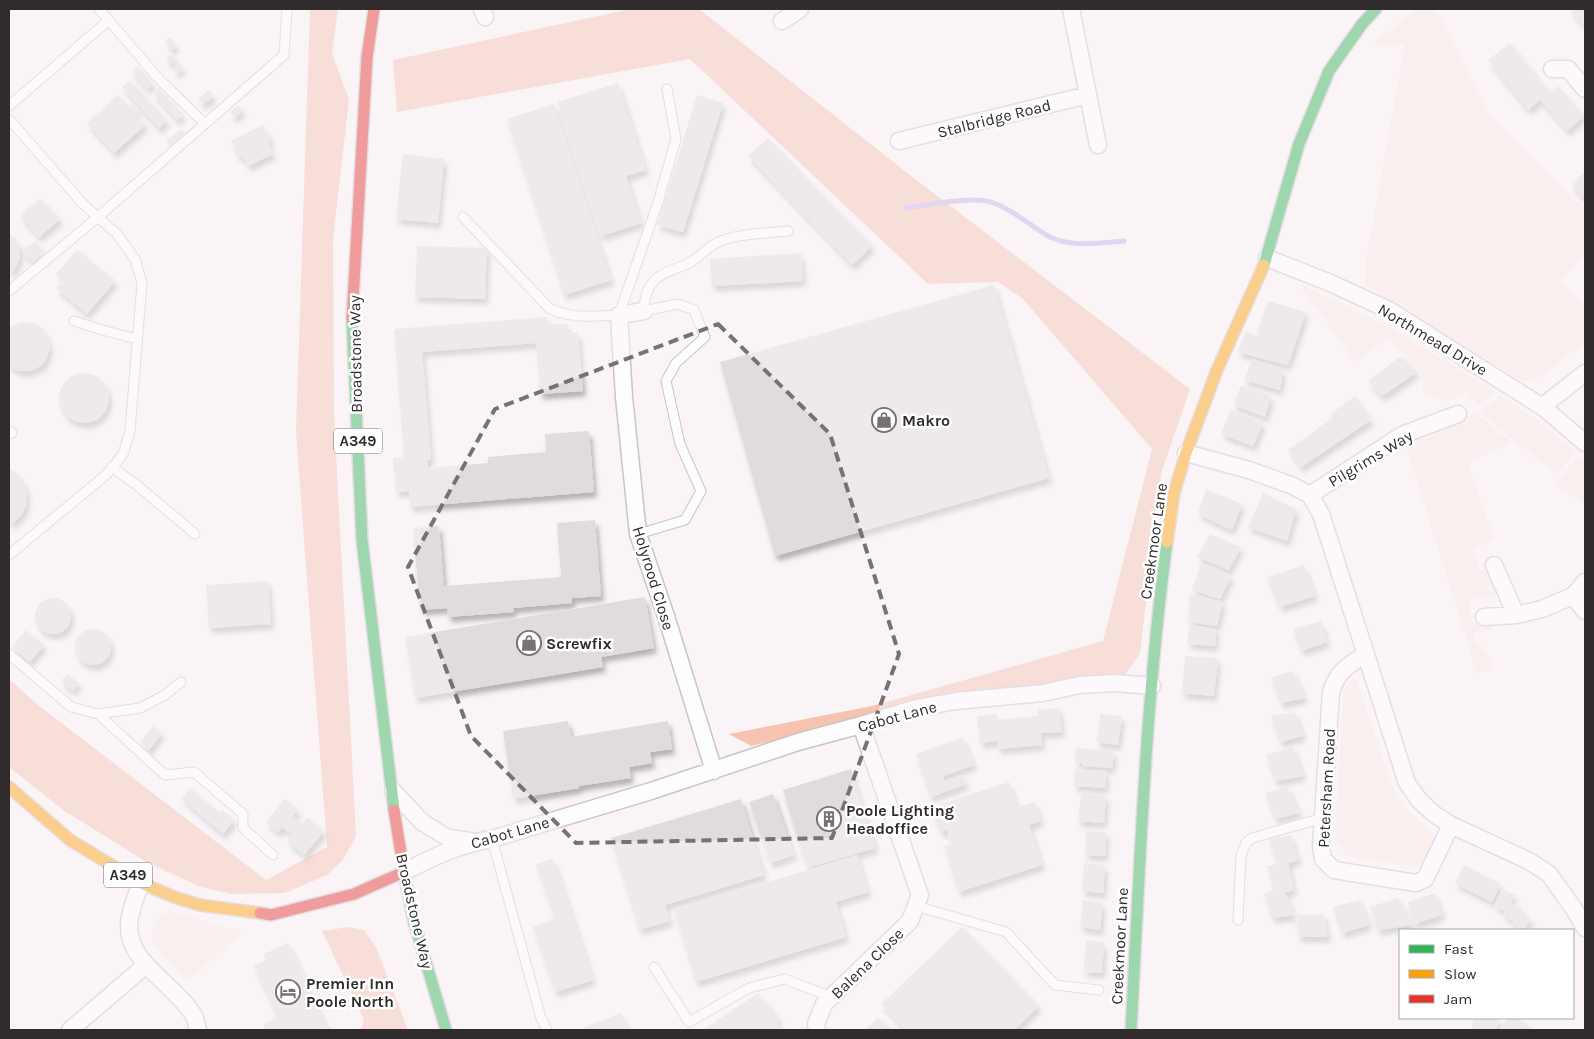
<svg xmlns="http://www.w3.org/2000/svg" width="1594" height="1039" font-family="Karla,sans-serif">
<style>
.green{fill:#f9e8e4}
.forest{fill:#f6c3b1}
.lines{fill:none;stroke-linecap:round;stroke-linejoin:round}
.stream{stroke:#c3b3ec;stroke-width:5}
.building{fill:#e1dbdc;filter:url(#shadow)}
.lane-casing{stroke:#cac4c7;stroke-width:11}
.street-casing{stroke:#cac4c7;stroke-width:19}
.fast-casing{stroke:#cac4c7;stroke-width:14}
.slow-casing{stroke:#cac4c7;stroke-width:14}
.jam-casing{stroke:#cac4c7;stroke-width:14}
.lane{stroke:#fefdfe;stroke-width:9}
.street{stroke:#fefdfe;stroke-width:16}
.fast{stroke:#30b455;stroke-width:11}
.slow{stroke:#ff9f0a;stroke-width:11}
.jam{stroke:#e5322d;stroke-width:11}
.marked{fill:none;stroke:#777174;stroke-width:4;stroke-dasharray:10 6;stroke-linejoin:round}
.labels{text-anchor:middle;stroke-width:5;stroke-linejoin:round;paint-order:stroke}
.shield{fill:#fff;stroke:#6e6b6c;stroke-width:1}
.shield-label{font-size:15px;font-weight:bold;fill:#302b2d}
.street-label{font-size:16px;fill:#302b2d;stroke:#fff}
.poi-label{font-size:16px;font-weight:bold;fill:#302b2d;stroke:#fff;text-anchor:start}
</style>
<defs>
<filter id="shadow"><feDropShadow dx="3" dy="5.5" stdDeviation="2.5" flood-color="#0004"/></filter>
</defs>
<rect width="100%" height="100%" fill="#faf4f7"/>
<path class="green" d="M1415 9H1436L1489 113 1585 210V254L1560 282 1585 306V341L1542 376 1523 382 1365 285 1367 254 1405 44 1371 46Z
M1299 284 1348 306 1407 337 1496 392 1487 400 1479 405 1467 391C1457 396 1448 405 1437 399 1432 396 1428 393 1423 390L1422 375 1388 337 1356 363Z
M1500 395 1539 421 1575 452 1557 475 1479 412Z
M1476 413 1511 442 1468 463 1495 540 1473 548 1481 571 1491 568C1495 579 1501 588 1494 598L1471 599V622L1491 623 1492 630 1474 633V641C1484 649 1492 657 1493 670L1477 673 1406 446 1442 432Z
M1579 455 1585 461V505L1556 483Z
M1350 680H1357L1388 773 1395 790 1406 809 1416 819 1433 832 1436 843 1423 865 1417 867 1347 856 1335 839 1343 694Z
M172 912 187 915 227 929H241V933L187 982C177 971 163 958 155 946 147 931 157 915 172 912Z"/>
<path class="forest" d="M310 9H338L332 53 349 100 333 240 334 415 356 836 343 860 327 875 285 893 232 894 201 887 148 863 63 810 9 767V679L38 705 266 880 327 847 296 432Z
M631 9H699L906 172 1190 389 1161 474 1140 653 1126 674 934 696 860 721 751 746 729 734 872 706 1103 641 1152 449 1023 299 998 282 928 284 690 59 397 112 393 60Z
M348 927 364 930 376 947 408 1030H361L364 1020 322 931Z"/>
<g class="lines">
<path class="stream" d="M906 208C926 205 974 196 991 202 1012 209 1029 225 1048 236 1071 248 1098 243 1124 241"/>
</g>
<path class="building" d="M1570 9H1585V27Z
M169 37 177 46 172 50 165 41Z
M1510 43 1550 92 1558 86 1584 116 1567 131 1540 100 1528 110 1488 60Z
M167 59a4 4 0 1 1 8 0a4 4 0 1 1-8 0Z
M178 63 183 67 177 73 173 69Z
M138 66 153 84 147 89 132 72Z
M130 80 167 121 159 128 122 87Z
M618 83 646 170 626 176 641 223 601 236 558 102Z
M159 88 183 115 177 120 153 93Z
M209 90 214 96 203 104 198 98Z
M118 95 130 108 133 105 138 111 135 113 145 125 114 153 87 123Z
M697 95 723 103 683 232 657 225Z
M554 104 611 280 564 295 507 119Z
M238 105 243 110 235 118 230 112Z
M263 125 271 141 268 143 273 154 248 166 243 156 239 157 231 141Z
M181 129 185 133 170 146 166 141Z
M768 138 872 246 852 265 748 156Z
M403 154 444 159 438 223 396 219Z
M1585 172V195L1582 197 1571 184Z
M40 198 60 219 39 237 20 216Z
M9 234 15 238 20 247V257L16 267 9 273Z
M35 241 45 252 33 263 22 251Z
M417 246 487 248 485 299 415 297Z
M77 249 115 281 87 314 56 288 63 280 56 274Z
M801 253 803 281 712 286 710 259Z
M994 285 1049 478 775 556 720 362Z
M1268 301 1306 312 1288 365 1238 352 1246 332 1280 344 1256 334Z
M547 317 548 325 568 324V333L578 332 583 391 540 394 536 343 422 352 431 460H427L428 468 488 463V457L546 452 545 434 589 431 594 492 410 507 409 491 396 492 393 458 404 457 394 329Z
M22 322 32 323 41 327 47 336 50 347 47 358 41 366 30 371H19L9 366V328L13 325Z
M1401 356 1417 372 1382 396 1368 381Z
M1252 359 1283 370 1280 390 1244 380Z
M59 398a25 25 0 1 1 50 0a25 25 0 1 1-50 0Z
M1241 386 1271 396 1265 417 1233 405Z
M1355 396 1371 420 1301 467 1288 450 1332 418V413Z
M1231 410 1263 423 1253 446 1221 434Z
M9 469 16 473 24 482 27 494 26 506 21 516 9 525Z
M1206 489 1242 504 1232 530 1198 514Z
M1263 493 1296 509 1287 541 1248 527Z
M595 520 601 596 572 598V603L513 608 514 612 448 617 447 608 420 610 413 528 439 526 444 586 561 577 557 523Z
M1210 534 1241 547 1229 570 1197 557Z
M1201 563 1231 576 1220 599 1192 590Z
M1304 565 1315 596 1280 607 1267 577Z
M268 581 271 624 209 628 206 585Z
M1190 594 1223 602 1217 626 1188 622Z
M645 597 654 648 601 657 603 667 415 698 405 637Z
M35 616a18 18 0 1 1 36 0a18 18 0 1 1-36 0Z
M1321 621 1327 642 1301 651 1293 629Z
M1190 625 1216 629 1215 646 1187 644Z
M75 647a18 18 0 1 1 36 0a18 18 0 1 1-36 0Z
M26 630 44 645 30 662 12 647Z
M1185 656 1218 658 1214 696 1182 693Z
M1293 671 1305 698 1281 703 1271 677Z
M67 674 79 683 73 691 61 681Z
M1059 708 1062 732 1041 733 1042 745 998 749V741L980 743 977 716 997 714V720L1038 716V710Z
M1295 712 1303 736 1280 742 1271 716Z
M1100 714 1122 716 1118 745 1097 742Z
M568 721 571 737 668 721 672 749 650 752 652 763 629 767 631 778 579 786V788L513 799 503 731Z
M153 726 162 733 149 750 140 743Z
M963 737 974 765 943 776 944 781 962 775 966 784 931 797 916 754Z
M1293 747 1303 776 1275 781 1266 755Z
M1076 748 1114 751 1112 768 1082 766V763L1075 762Z
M851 769 875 848 807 868 783 790Z
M1075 769 1106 771 1105 788 1074 786Z
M1009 782 1017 807 1035 802 1041 821 1029 825 1042 865 959 892 944 846 951 844 947 830 940 832 931 807Z
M1288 787 1299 813 1275 819 1265 793Z
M190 788 220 813 222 810 234 820 223 834 182 799Z
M1081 793 1106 796 1104 823 1078 821Z
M773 794 794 855 770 863 749 802Z
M285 799 298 810 293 816 302 824 307 817 324 831 304 855 287 841 292 835 282 827 278 832 266 822Z
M741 799 764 875 665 905 670 921 639 930 611 838Z
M1086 831 1106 832 1105 856 1085 855Z
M1291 835 1298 860 1288 863 1294 890 1285 892 1295 915 1272 918 1264 894 1274 889 1267 866 1277 864 1269 839Z
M857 855 868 892 836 902 846 937 696 982 674 910Z
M553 859 593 980 555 992 533 927 555 919 536 864Z
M1084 863 1105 865 1103 893 1082 891Z
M1464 865 1501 884 1492 902 1455 883Z
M1502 889 1515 895 1510 903 1522 908 1520 913 1531 918 1524 930 1512 924 1513 921 1502 915 1505 911 1494 906Z
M1435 893 1442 915 1414 924 1408 902Z
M1398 898 1412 925 1378 930 1370 907Z
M1083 900 1103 903 1100 930 1080 927Z
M1360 900 1369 925 1342 933 1333 907Z
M1324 914 1328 937H1299L1295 915Z
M962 927 1039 1006 1014 1030H906L881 1004Z
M1086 940 1104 942 1102 973 1084 972Z
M288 943 328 1030H266L263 1024 278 1018 254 966 266 960 264 954Z
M758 993 764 1002 766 1001 779 1019 776 1021 781 1028 777 1030H703Z
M621 1013 628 1030H586L584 1027Z
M878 1017 891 1030H865Z
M1474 1018H1500L1496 1030H1471Z
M1509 1018H1518L1530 1027 1527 1030H1503L1499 1028Z"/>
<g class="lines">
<defs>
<path id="lane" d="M99 9 159 79 205 124
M9 106 109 20
M9 119 83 204 117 234 135 259 142 283 130 431 123 454 107 474 9 555
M463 217 550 309C574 319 594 316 619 315L658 202 676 139 667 89
M9 291 98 217 284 55 287 9
M74 321 102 330 137 339
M9 430 12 433
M112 467 138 486 195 534
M638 534 685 520 701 491 680 444 666 381 676 363 705 337 694 310 678 304 644 311C644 301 646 290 653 282 662 271 679 269 691 262 704 254 711 243 726 239 746 233 768 233 788 231
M9 654 71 707 98 714 165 775 194 772 243 814V828L273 855
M98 714 140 708 165 695 181 682
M492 839 541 1018 547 1030
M916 906 1006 932 1055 985 1099 990
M1238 920 1241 856 1246 843 1252 838 1323 818
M654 967 689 1022 749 988 785 979 831 997"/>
<path id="street" d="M482 9 485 17
M1071 9 1098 145
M782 21 800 9
M1552 69H1568L1585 89
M899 141 1088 95
M1267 258 1328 282 1389 310 1544 408 1585 443
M644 311 619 315 624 397 638 534 666 616 714 771
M1544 408 1548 402 1585 373
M1186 453 1249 470 1293 486 1310 495 1321 514 1407 783 1419 800 1434 814 1451 825 1529 861 1549 874 1574 909 1585 928
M1310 495 1402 435 1458 414
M1494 565 1516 615
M1573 596 1585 611
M1484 617 1516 615 1542 609 1573 596 1585 582
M1366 654C1348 666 1338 670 1331 692L1321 846 1323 859 1334 870 1416 883 1425 879 1451 825
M393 791 422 822 448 838 470 841
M404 872C433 857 460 844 492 839L651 791 798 742 861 725 917 708 956 701 1043 693 1080 685 1115 683 1152 686
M141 883C136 897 129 912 129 927 129 964 177 986 194 1016 196 1020 197 1026 198 1030
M70 1030 146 965
M817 1030 816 1024 824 1004 910 921 920 895 861 725"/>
<path id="fast" d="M1264 265 1299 144 1329 71 1362 24 1376 9
M352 318 362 540 394 810
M404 872 414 922 446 1030
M1131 1030C1140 867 1145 704 1167 542"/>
<path id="slow" d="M1167 542 1174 493 1186 453 1217 370 1264 265
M9 787 70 840 141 883 174 897 200 905 260 913"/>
<path id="jam" d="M352 318 367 57 374 9
M260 913 271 915 354 894 404 872 394 810"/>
</defs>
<use href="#lane" class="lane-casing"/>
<use href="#street" class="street-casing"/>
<use href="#fast" class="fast-casing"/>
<use href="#slow" class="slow-casing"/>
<use href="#jam" class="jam-casing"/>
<use href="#lane" class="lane"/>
<use href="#street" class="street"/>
<use href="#fast" class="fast"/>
<use href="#slow" class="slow"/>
<use href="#jam" class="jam"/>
</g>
<path d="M0 0H1594V1039H0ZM718 324 830 434 899 654 832 838 576 843 471 736 408 567 495 409Z" fill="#faf4f7" fill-opacity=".55" fill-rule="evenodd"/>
<path class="marked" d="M718 324 830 434 899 654 832 838 576 843 471 736 408 567 495 409Z"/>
<defs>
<symbol id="shop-ring" viewBox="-11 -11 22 22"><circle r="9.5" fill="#fff" stroke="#777174" stroke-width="1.5"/><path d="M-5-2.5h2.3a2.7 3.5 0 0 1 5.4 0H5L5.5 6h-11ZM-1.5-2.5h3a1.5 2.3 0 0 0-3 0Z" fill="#777174"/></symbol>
<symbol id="building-ring" viewBox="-11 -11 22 22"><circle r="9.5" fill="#fff" stroke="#777174" stroke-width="1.5"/><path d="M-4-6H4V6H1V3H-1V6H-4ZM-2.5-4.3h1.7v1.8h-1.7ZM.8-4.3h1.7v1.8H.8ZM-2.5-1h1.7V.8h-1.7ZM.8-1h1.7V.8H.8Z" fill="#777174"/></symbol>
<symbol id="hotel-ring" viewBox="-11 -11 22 22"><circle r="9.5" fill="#fff" stroke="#777174" stroke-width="1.5"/><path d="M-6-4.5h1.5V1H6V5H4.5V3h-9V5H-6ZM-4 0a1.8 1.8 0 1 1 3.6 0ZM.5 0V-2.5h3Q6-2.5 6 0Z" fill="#777174"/></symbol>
</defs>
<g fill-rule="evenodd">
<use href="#shop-ring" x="870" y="406" width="28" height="28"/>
<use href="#shop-ring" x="515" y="629" width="28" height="28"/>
<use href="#building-ring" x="815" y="805" width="28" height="28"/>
<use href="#hotel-ring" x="274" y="978" width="28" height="28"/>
</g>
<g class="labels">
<g class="shield">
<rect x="334" y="428.5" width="48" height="25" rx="4"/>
<rect x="104" y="862.5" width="48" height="25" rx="4"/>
</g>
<g class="shield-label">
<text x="358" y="446">A349</text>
<text x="128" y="880">A349</text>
</g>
<g class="street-label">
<text transform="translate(994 118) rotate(-14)" y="6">Stalbridge Road</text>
<text transform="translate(1433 339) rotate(31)" y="6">Northmead Drive</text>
<text transform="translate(355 354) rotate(-91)" y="6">Broadstone Way</text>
<text transform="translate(1370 458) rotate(-31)" y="6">Pilgrims Way</text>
<text transform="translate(1153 541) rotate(-82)" y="6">Creekmoor Lane</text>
<text transform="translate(654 578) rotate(73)" y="6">Holyrood Close</text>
<text transform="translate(897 716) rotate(-15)" y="6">Cabot Lane</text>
<text transform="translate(1326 788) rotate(-87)" y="6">Petersham Road</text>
<text transform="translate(510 832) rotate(-16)" y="6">Cabot Lane</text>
<text transform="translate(415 911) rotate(77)" y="6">Broadstone Way</text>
<text transform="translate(1119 946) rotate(-87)" y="6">Creekmoor Lane</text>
<text transform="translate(867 963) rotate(-44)" y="6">Balena Close</text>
</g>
<g class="poi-label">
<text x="902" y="426">Makro</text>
<text x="546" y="649">Screwfix</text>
<text x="846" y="816">Poole Lighting<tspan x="846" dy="18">Headoffice</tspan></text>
<text x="306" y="989">Premier Inn<tspan x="306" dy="18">Poole North</tspan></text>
</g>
</g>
<rect width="1594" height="1039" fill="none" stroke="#302b2d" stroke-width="20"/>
<rect x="1399" y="929" width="175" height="90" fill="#ffffff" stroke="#acaaab"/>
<rect x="1409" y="945" width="25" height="8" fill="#30b455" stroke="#acaaab"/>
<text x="1444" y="954" font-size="15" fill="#302b2d">Fast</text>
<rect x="1409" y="970" width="25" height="8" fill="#ff9f0a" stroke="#acaaab"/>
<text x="1444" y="979" font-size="15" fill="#302b2d">Slow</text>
<rect x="1409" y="995" width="25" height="8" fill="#e5322d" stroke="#acaaab"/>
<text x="1444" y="1004" font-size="15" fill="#302b2d">Jam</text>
</svg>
